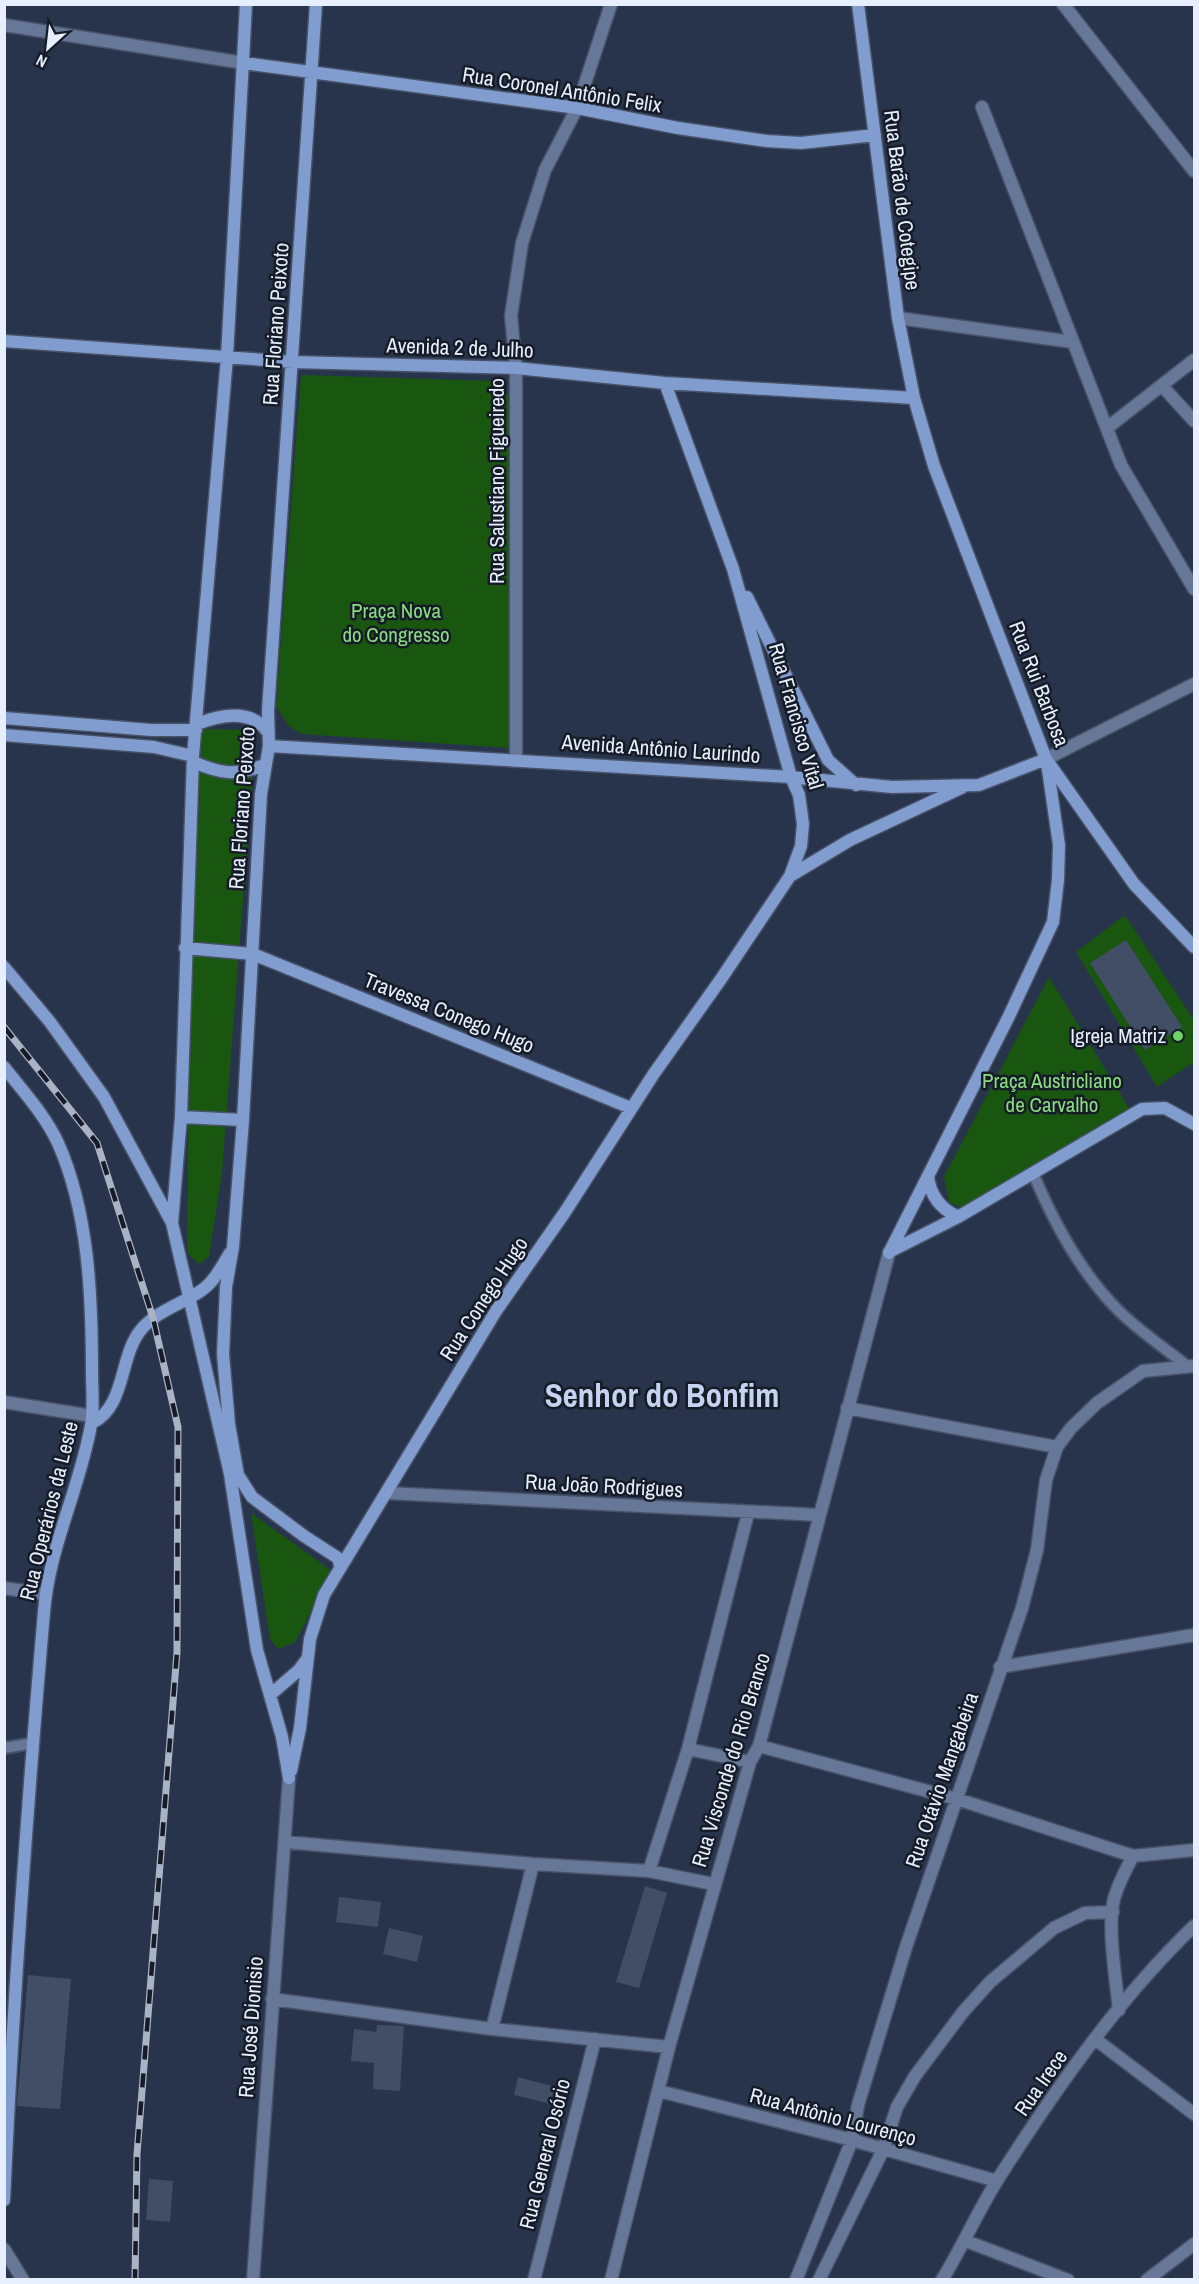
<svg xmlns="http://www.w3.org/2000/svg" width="1199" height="2284" font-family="'Archivo Narrow',sans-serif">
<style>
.green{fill:#19560f}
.building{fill:#414e66}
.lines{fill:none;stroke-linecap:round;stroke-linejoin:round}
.lane-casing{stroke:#475268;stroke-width:14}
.street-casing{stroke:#475268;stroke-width:15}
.secondary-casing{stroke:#475268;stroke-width:15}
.lane{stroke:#667797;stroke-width:10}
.street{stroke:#667797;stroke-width:12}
.secondary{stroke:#819ccf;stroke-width:12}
.rail-casing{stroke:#aab3c5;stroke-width:7}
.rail{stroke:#161c27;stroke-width:4.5;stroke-dasharray:14;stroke-linecap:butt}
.poi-dot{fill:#6fd360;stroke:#161c27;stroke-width:2}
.labels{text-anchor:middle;stroke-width:5;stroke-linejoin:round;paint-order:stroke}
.street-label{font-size:21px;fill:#e7effe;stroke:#161c27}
.park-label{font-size:21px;fill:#8bdc7f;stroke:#161c27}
.poi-label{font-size:21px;fill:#e7effe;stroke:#161c27;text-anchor:end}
.town-label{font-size:33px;font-weight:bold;fill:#c3d3f1;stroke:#161c27}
</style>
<rect width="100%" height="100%" fill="#28344b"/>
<path class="green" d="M301 375 496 381 510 397 511 748 301 734 289 726 276 706Z
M202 729 256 730 222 1173 209 1257 199 1264 187 1253 189 1056Z
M1125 915 1194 1020V1062L1157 1087 1076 952Z
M1049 977 1132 1113 963 1208 949 1202 944 1177Z
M251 1513 332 1571 295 1642 278 1649 270 1639Z"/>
<path class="building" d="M1126 940 1182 1027 1145 1050 1090 963Z
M645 1886 667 1893 639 1988 616 1982Z
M339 1897 381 1902 378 1927 336 1922Z
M389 1928 423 1936 417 1962 383 1954Z
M28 1975 71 1979 60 2109 17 2106Z
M377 2025 404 2026 400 2091 373 2089 374 2063 351 2061 354 2029 376 2032Z
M518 2077 563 2089 559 2106 514 2095Z
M149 2179 173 2181 170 2222 146 2220Z"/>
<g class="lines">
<defs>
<path id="lane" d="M1033 1173C1053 1221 1081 1273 1118 1310 1138 1330 1163 1347 1186 1365
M4 1748 33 1743"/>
<path id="street" d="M1063 4 1194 171
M4 25 244 63
M982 107 1121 465 1194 589
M898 318 1073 342
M1163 387 1194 421
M1107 428 1194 360
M516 759V368L511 316 522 243 545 170 577 108 611 4
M1046 759 1194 684
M4 1402 92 1416
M847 1408 1057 1447
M387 1493 819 1515
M4 1588 45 1594
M1000 1667 1194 1635
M759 1746 957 1799 1133 1856
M688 1749 750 1762
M285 1842 533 1864 649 1871 713 1884
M649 1871 688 1749 748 1513
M272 1999 492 2029 669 2047
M1119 2010C1116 1980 1107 1927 1114 1899 1118 1884 1126 1869 1133 1856L1194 1850
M492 2029 533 1864
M1095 2039 1194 2114
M659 2091 852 2140 997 2181
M966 2241 1068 2280
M4 2249 23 2280
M253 2280 289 1778
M534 2280 595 2039
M611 2280 669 2047 750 1762 759 1746 889 1253
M796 2280 852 2140 858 2105 906 1947 1022 1608 1037 1550 1046 1480 1057 1447 1071 1428 1097 1403 1143 1371 1194 1366
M819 2280 883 2150 897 2107 915 2076 963 2012 990 1982 1054 1928 1085 1913 1113 1912
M942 2280C962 2247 978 2211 998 2179 1055 2090 1118 1999 1194 1926
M1147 2280 1194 2244"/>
<path id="secondary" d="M246 4 227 357 193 756 181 1117 172 1223 230 1474 257 1650 282 1737 289 1778
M316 4 268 711 269 746 261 794 243 1120 233 1247 226 1287 223 1354 229 1424 238 1475 252 1497 304 1536 338 1558 340 1565
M858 4 898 318 914 398 934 466 1046 759 1134 884 1194 947
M244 63 577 108 678 128 767 141 801 143 875 135
M4 341 293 362 516 368 665 383 914 398
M747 597 828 760 856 785
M4 718 151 730H196
M197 724C220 715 250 708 267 731
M4 735 154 747 193 756
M269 746 791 777 892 787 979 785 1046 759
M193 762C222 774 235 776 265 765
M790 876 850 840 963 787
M185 948 253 954 631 1108
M4 967 50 1022 104 1097 172 1223
M4 1067C23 1091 45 1115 58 1143 89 1213 92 1297 92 1373 92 1389 94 1409 91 1425 80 1488 49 1547 44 1612 27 1808 13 2004 4 2200
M181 1117 243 1120
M928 1176C930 1195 941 1209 958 1217
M889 1252 958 1217 1142 1109 1165 1108 1194 1124
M889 1253 1009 1016 1053 922 1058 880 1059 845 1047 763
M92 1423C126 1406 119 1358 140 1331 157 1310 181 1305 202 1290 214 1282 222 1266 230 1253
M270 1695 299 1670 307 1659
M291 1771 300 1728 310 1639 324 1595 496 1311 565 1212 653 1075 721 979 790 876 801 846 803 824 799 795 791 777 733 569 665 383"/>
</defs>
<use href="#lane" class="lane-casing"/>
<use href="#street" class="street-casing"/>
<use href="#secondary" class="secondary-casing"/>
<use href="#lane" class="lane"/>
<use href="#street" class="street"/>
<use href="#secondary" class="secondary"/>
<defs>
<path id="rail" d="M4 1027 97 1143 153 1318 178 1427 177 1652 137 2154 135 2280"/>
</defs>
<use href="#rail" class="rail-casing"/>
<use href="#rail" class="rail"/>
</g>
<circle class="poi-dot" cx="1178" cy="1036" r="6"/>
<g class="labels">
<g class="street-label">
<text transform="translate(562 90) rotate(9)" y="7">Rua Coronel Antônio Felix</text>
<text transform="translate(902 200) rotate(83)" y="7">Rua Barão de Cotegipe</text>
<text transform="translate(276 324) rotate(-86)" y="7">Rua Floriano Peixoto</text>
<text transform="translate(460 348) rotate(2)" y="7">Avenida 2 de Julho</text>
<text transform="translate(497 481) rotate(-90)" y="7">Rua Salustiano Figueiredo</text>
<text transform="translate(1039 684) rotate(69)" y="7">Rua Rui Barbosa</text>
<text transform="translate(796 716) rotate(74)" y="7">Rua Francisco Vital</text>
<text transform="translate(661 749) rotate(4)" y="7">Avenida Antônio Laurindo</text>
<text transform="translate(242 808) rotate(-86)" y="7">Rua Floriano Peixoto</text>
<text transform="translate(449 1013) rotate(22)" y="7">Travessa Conego Hugo</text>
<text transform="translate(484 1299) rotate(-57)" y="7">Rua Conego Hugo</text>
<text transform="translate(604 1486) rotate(3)" y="7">Rua João Rodrigues</text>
<text transform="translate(49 1511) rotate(-76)" y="7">Rua Operários da Leste</text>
<text transform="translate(731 1760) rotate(-73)" y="7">Rua Visconde do Rio Branco</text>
<text transform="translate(942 1780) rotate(-71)" y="7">Rua Otávio Mangabeira</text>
<text transform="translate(251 2027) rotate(-86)" y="7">Rua José Dionisio</text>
<text transform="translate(1041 2083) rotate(-55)" y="7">Rua Irece</text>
<text transform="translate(833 2117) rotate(15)" y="7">Rua Antônio Lourenço</text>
<text transform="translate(545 2154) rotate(-76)" y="7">Rua General Osório</text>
</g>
<g class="park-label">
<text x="396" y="618">Praça Nova<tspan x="396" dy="24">do Congresso</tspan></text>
<text x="1052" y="1088">Praça Austricliano<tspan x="1052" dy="24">de Carvalho</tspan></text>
</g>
<g class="poi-label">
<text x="1166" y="1043">Igreja Matriz</text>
</g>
<g class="town-label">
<text x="662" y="1407">Senhor do Bonfim</text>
</g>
</g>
<rect width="1199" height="2284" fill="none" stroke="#e7effe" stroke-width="12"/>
<g transform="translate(48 48) rotate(207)" stroke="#161c27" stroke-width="4.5" paint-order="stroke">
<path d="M0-4.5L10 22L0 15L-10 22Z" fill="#e7effe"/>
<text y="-9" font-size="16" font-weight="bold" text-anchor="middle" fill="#e7effe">N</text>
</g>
</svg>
